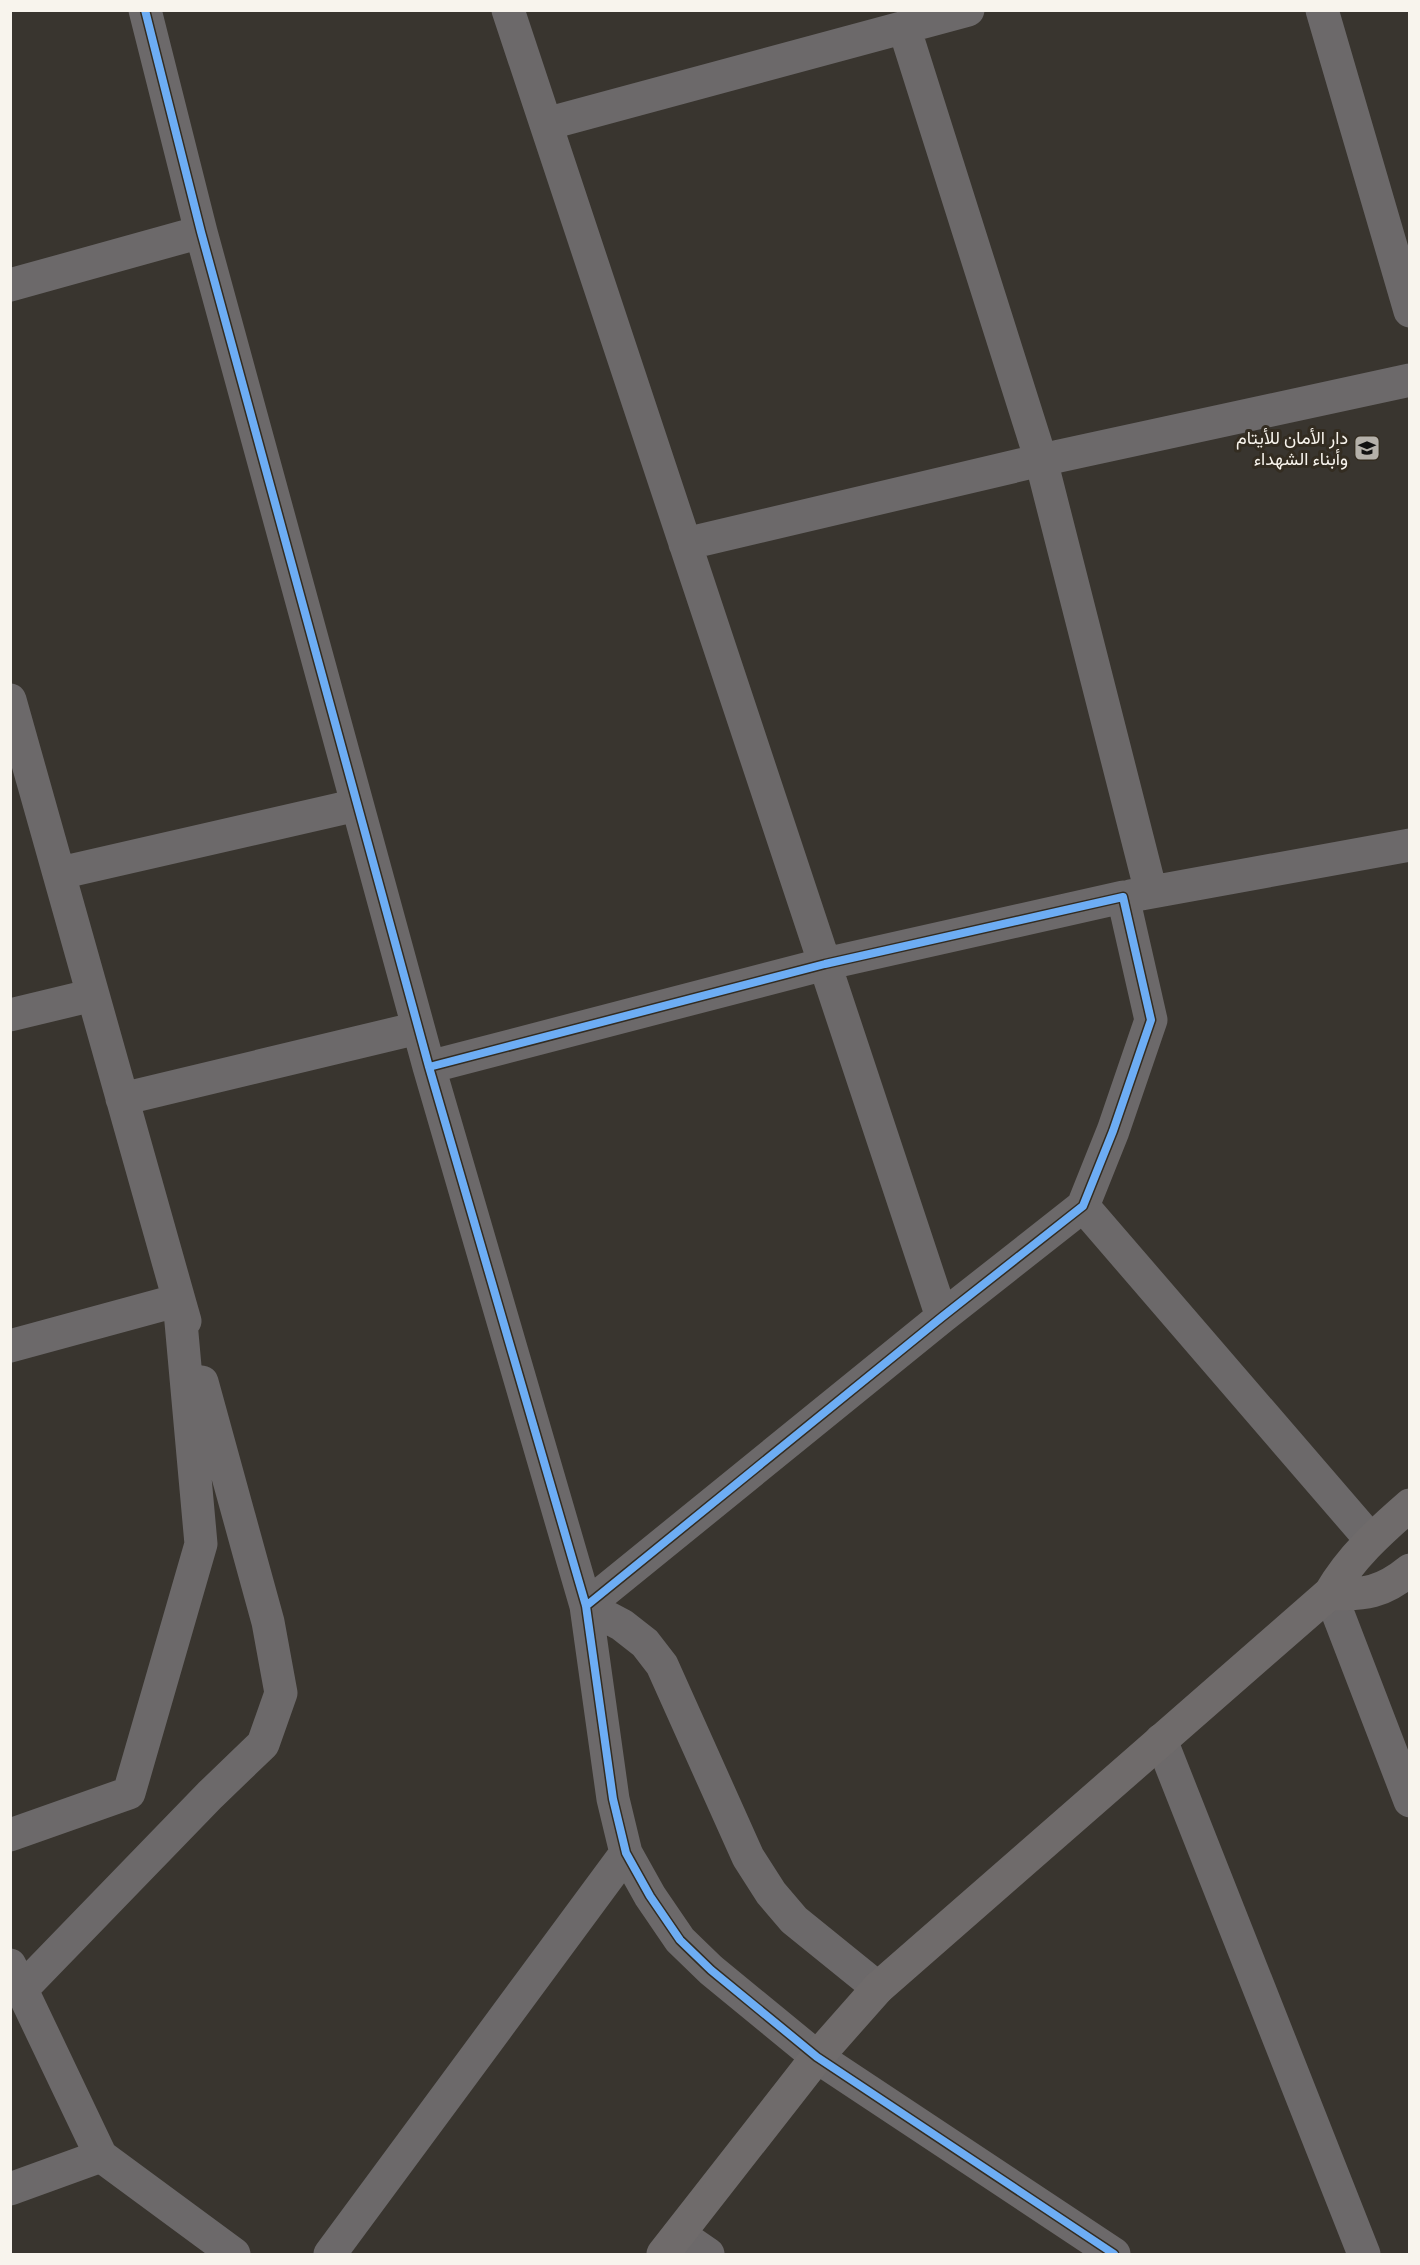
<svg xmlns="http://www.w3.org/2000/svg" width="1420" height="2265" font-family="'Zilla Slab',Vazirmatn,serif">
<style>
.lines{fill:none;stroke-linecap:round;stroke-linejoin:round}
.street{stroke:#6c696a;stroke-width:33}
.secondary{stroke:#6f6b6b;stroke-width:33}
.cycleway-casing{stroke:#332c21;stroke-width:11}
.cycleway{stroke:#6dadf4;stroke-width:8}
.labels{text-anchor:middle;stroke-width:6;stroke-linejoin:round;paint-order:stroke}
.poi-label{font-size:18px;fill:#f8f4ed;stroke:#332c21;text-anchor:end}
</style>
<rect width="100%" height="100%" fill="#39352f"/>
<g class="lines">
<path class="street" d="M145 10 201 232 429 1067 586 1606 613 1799 626 1853 650 1896 680 1940 711 1970 817 2057 1114 2254
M508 10 942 1317
M1322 10 1410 311
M904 27 1041 460 1151 892
M546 124 968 10
M10 285 201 232
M685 544 1041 460 1410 380
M10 700 179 1300 201 1544 129 1793 10 1835
M60 873 357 805
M1130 896 1410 845
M10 1015 93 995
M429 1067 825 964 1123 897 1151 1020 1113 1131 1083 1206 942 1317 586 1606
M122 1099 418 1028
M1083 1206 1371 1540
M10 1346 179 1300 185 1321
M1330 1593 1410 1801
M586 1606 622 1625 645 1643 662 1665 748 1857 771 1893 794 1920 878 1988
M1161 1740 1364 2254
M10 1965 101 2156 10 2189
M22 1989 210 1795 263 1744 281 1693 268 1622 202 1382
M101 2156 234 2254
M679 2234 708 2254
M330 2254 626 1853"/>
<path class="secondary" d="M1330 1593C1364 1596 1383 1592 1410 1570
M663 2254 817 2057 878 1988 1330 1593C1351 1557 1379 1532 1410 1505"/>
<defs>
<path id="cycleway" d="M145 10 201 232 429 1067 586 1606 613 1799 626 1853 650 1896 680 1940 711 1970 817 2057 1114 2254
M429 1067 825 964 1123 897 1151 1020 1113 1131 1083 1206 942 1317 586 1606"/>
</defs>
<use href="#cycleway" class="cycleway-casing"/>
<use href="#cycleway" class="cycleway"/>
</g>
<defs>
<symbol id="school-square" viewBox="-11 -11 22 22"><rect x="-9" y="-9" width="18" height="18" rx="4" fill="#b5b1aa" stroke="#332c21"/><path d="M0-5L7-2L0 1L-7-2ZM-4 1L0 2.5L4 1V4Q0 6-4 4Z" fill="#111"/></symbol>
</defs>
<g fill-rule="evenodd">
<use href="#school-square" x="1352" y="433" width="30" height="30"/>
</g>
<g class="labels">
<g class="poi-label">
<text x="1348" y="444">دار الأمان للأيتام<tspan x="1348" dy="21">وأبناء الشهداء</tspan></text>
</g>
</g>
<rect width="1420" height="2265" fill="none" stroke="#f8f4ed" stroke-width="24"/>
</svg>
